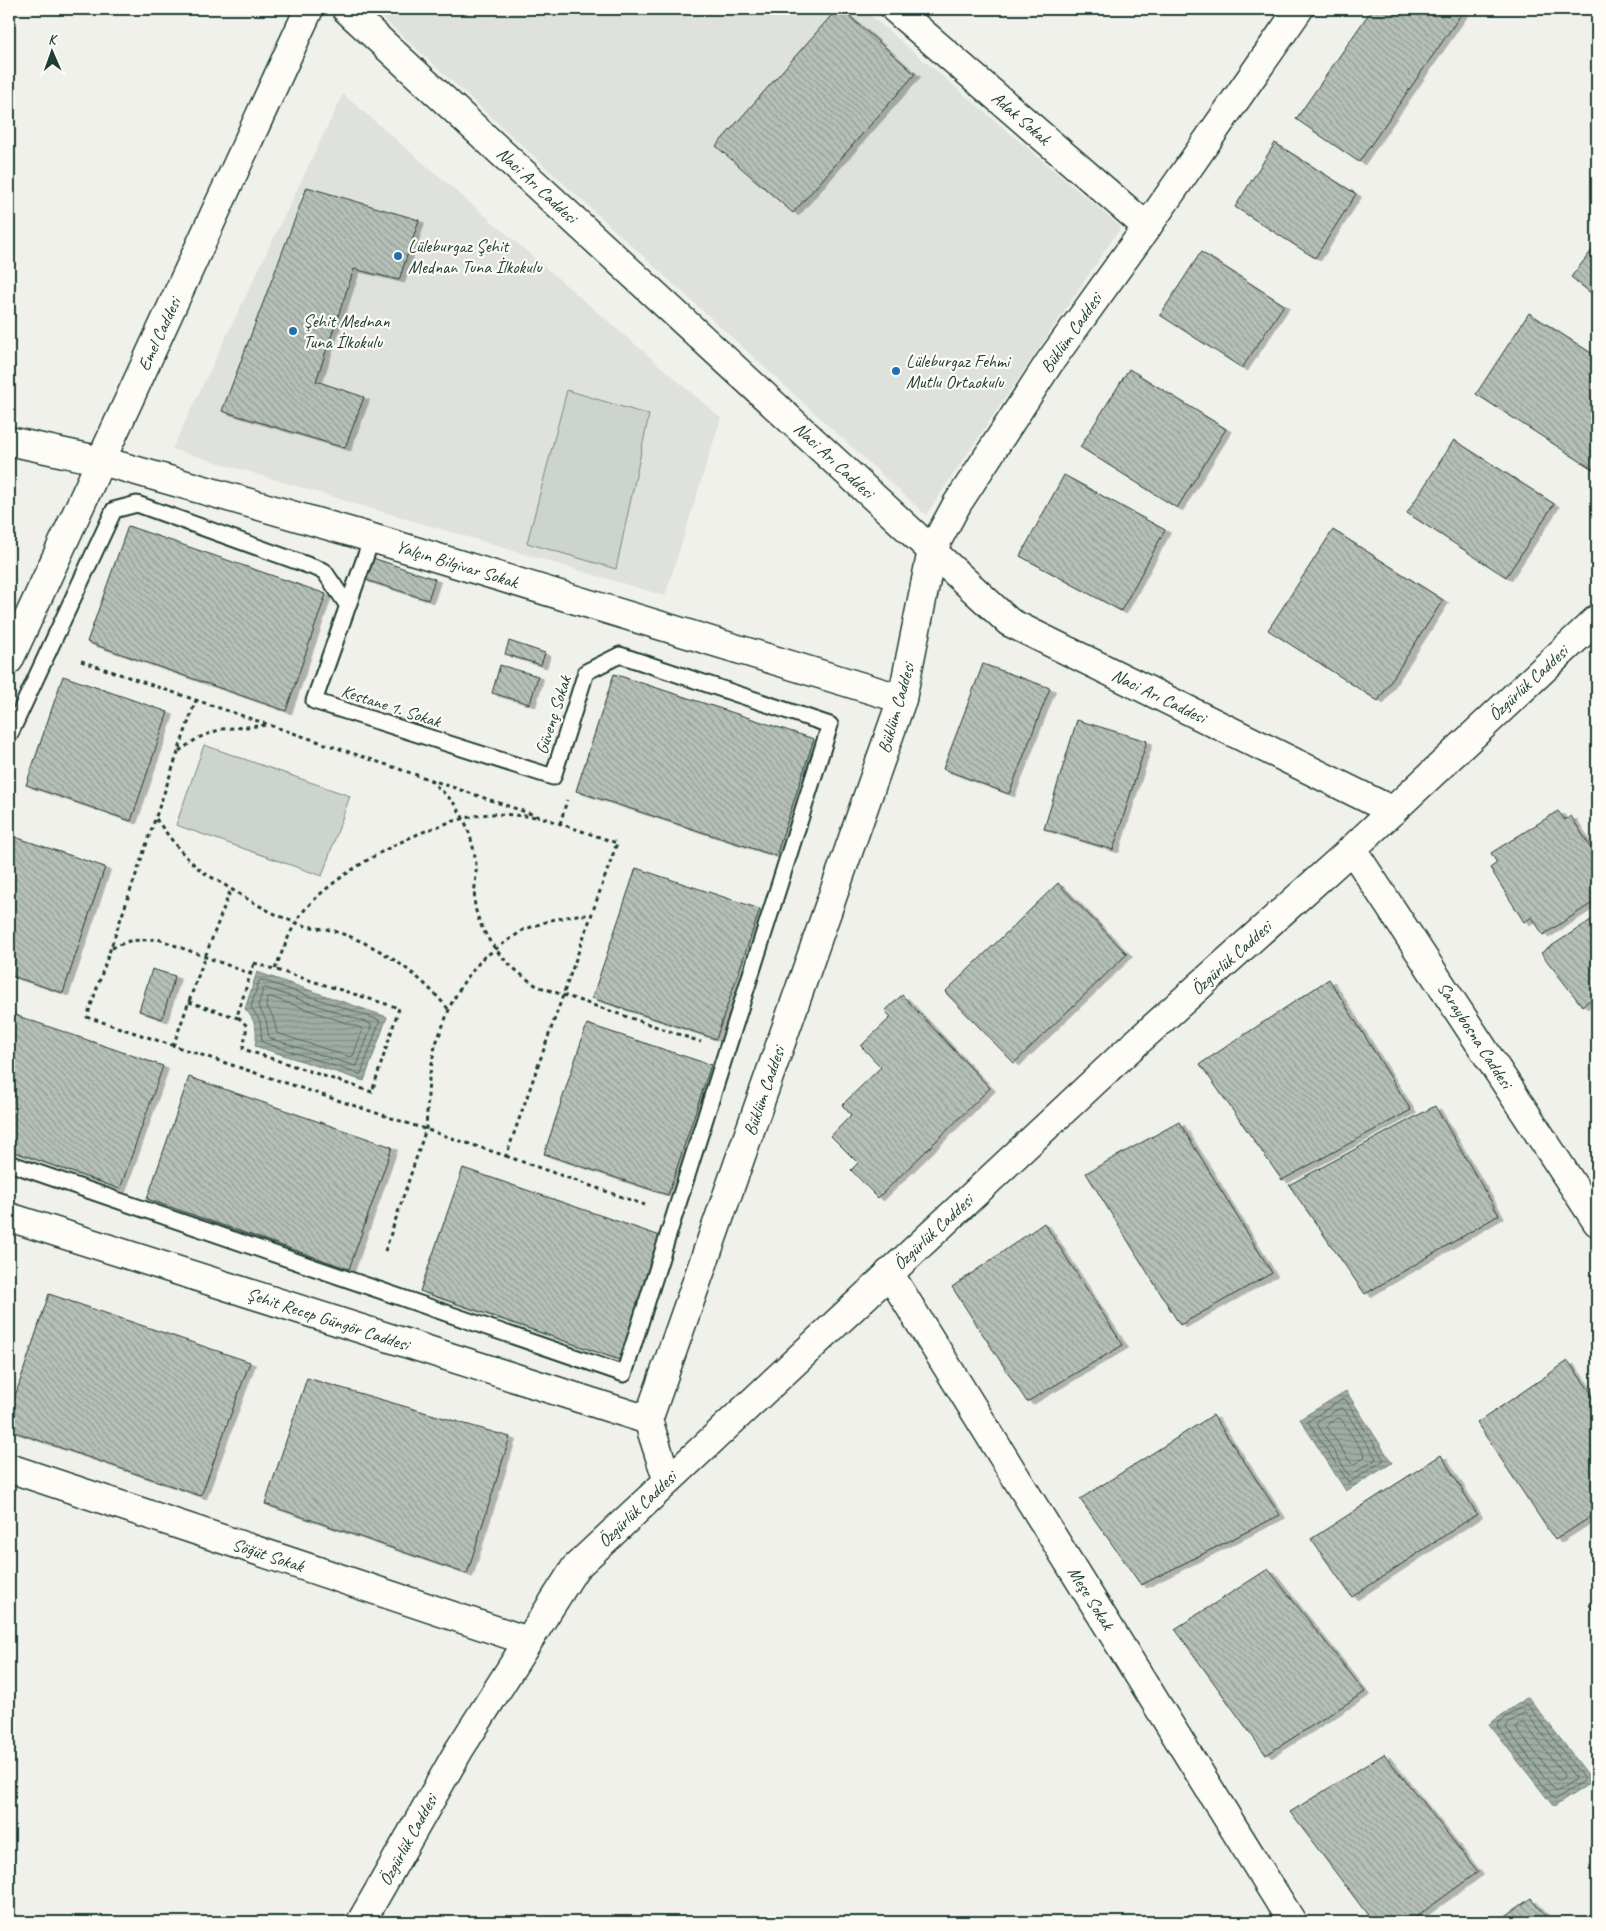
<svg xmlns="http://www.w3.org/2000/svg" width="1606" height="1931" font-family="Caveat,sans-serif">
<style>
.built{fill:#dfe2dc}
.grass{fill:#cdd3cd;stroke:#768880}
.water{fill:url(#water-rules);stroke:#6c8077}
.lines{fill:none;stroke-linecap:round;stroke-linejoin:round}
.shore{stroke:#526961;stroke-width:1}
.building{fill:url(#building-back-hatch);stroke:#1f3d34;filter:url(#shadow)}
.lane-casing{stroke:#1f3d34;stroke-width:19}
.street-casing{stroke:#1f3d34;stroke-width:31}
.secondary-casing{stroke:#1f3d34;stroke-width:31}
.path{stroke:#1f3d34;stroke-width:3;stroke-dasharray:4 4;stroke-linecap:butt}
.lane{stroke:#fdfcf7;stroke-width:15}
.street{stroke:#fdfcf7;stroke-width:28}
.secondary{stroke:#fdfcf7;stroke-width:28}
.poi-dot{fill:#1f6fb2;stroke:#fdfcf7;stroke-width:2}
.labels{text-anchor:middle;stroke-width:4.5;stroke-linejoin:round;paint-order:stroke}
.street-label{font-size:18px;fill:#1f3d34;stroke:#fdfcf7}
.poi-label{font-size:18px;fill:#1f3d34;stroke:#fdfcf7;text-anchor:start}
</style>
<defs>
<pattern id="water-rules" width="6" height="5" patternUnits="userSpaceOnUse" patternTransform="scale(1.25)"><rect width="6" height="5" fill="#9faca4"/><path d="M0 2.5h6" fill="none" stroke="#818d86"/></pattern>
<pattern id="building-back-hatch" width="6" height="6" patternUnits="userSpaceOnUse" patternTransform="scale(1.25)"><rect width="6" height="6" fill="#b6bfb8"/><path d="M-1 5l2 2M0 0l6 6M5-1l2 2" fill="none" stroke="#939c96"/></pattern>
<filter id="shadow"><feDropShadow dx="5.5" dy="3" stdDeviation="0" flood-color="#0004"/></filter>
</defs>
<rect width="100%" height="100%" fill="#f0f1eb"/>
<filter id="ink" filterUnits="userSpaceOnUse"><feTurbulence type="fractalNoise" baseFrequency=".02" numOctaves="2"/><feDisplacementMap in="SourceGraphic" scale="10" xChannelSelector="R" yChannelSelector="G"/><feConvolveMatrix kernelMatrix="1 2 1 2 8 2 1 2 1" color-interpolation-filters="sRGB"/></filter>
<g filter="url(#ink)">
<path class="built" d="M373 9H863L1121 227 926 515Z
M343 94 721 418 665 596 172 449Z"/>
<path class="grass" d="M567 390 649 415 616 569 527 543Z
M204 745 350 796 322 876 176 825Z"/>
<path class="water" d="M257 972 387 1017 364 1081 255 1046C258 1030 256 1021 245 1009Z
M1346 1391 1392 1463 1346 1491 1300 1419Z
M1528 1697 1593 1781 1554 1807 1489 1724Z"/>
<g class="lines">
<path class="shore" d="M262 980 379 1020V1023L361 1074H359L262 1042 260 1021 251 1007 259 981Z
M266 988 371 1024V1027L357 1066H355L269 1038 266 1020 258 1006 263 989Z
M271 997 361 1028 362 1031 353 1056 350 1057 277 1033 273 1017 266 1005 268 998Z
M1342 1399 1346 1400 1384 1460 1349 1483 1308 1422Z
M1341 1408 1344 1409 1376 1458 1375 1460 1351 1475 1348 1474 1317 1424 1318 1421Z
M1338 1418 1341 1419 1365 1455 1364 1458 1354 1464 1351 1463 1327 1427 1328 1424Z
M1525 1705H1528L1584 1779 1583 1781 1556 1799H1554L1497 1726 1498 1723Z
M1524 1713 1527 1714 1575 1777 1574 1780 1558 1791 1555 1790 1506 1728 1507 1725Z
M1522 1723 1525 1724 1564 1775 1563 1778 1559 1781 1557 1780 1517 1730V1727Z"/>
</g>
<path class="building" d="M837 9H841L915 74 793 213 716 146Z
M1372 9H1465L1359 162 1296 119Z
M1275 143 1356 194 1315 258 1235 207Z
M307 187 419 220 399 280 354 269 316 381 364 397 345 448 222 411Z
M1597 244V298L1571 277Z
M1201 252 1284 305 1242 368 1160 315Z
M1529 313 1597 357V472L1476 394Z
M1129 369 1226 429 1177 508 1080 447Z
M1454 440 1554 504 1506 577 1407 513Z
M1064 475 1165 530 1121 611 1020 556Z
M128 526 326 594 286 711 87 642Z
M1333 530 1443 600 1378 701 1268 630Z
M370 557 435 579 428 600 363 579Z
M509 641 545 653 541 665 505 654Z
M983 664 1050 688 1009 794 943 769Z
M500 665 538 676 530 704 492 693Z
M614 674 814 739 776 856 576 791Z
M63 676 168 712 131 821 26 785Z
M1077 720 1147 741 1113 850 1044 829Z
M1558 811 1565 820 1571 816 1597 858V900L1543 935 1532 917 1524 922 1490 868 1497 863 1491 853Z
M9 835 105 867 63 993 9 975Z
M636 868 760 909 716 1039 592 998Z
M1058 883 1127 954 1014 1063 945 992Z
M1597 916V995L1582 1006 1541 953Z
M152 969 175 976 162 1019 139 1011Z
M1329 979 1411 1110 1282 1180 1200 1064Z
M902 995 990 1088 878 1198 851 1170 858 1163 831 1136 851 1115 842 1105 881 1067 861 1046 891 1017 885 1011Z
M9 1013 163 1066 120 1189 9 1150Z
M587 1024 711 1065 668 1195 544 1154Z
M189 1077 392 1147 349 1269 147 1199Z
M1435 1106 1499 1215 1365 1294 1289 1185Z
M1179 1122 1272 1273 1180 1325 1086 1173Z
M463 1168 666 1238 623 1361 420 1291Z
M1044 1223 1123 1345 1027 1402 952 1287Z
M49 1294 250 1362 201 1496 9 1430V1414Z
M1568 1361 1597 1401V1513L1555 1540 1477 1423Z
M307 1378 510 1437 467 1574 265 1504Z
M1213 1415 1280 1515 1141 1585 1080 1499Z
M1441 1455 1477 1514 1352 1597 1311 1539Z
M1268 1569 1365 1692 1266 1755 1175 1629Z
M1597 1599V1616L1589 1605Z
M1384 1754 1478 1872 1409 1922H1373L1290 1812Z
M1531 1898 1551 1922H1497Z"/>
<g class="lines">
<defs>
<path id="lane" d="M9 736 114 510 137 504 324 571 348 606
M9 1163 624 1374 830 725 620 655 586 672 553 777 314 701 372 538"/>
<path id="street" d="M895 9 1147 227
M9 441 102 461 372 538 902 699
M1352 849 1597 1222
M889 1273 1292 1922
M9 1468 528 1641"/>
<path id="secondary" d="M346 9 1009 622 1393 811
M9 660 309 9
M9 1217 648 1420
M667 1479 648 1420 902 699 932 550 957 504 1049 363 1147 227 1299 9
M361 1922 459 1750 575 1568 1126 1052 1352 849 1597 619"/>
</defs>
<use href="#lane" class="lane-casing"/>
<use href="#street" class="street-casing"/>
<use href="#secondary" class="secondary-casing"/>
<path class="path" d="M81 661 617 843 506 1156 87 1017 196 700
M179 751 198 738 221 729 269 725
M430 780C437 787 446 794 452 801 466 817 474 844 476 865 477 879 472 897 476 911 485 944 510 968 537 986L701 1042
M156 819C169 836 181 854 198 868 205 874 215 879 223 884 247 899 271 914 297 923 309 928 322 928 334 931 379 945 419 973 449 1010
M560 824 567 800
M112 948 129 941 158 939 251 974
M254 963 399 1008 372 1092 243 1049 247 1026 237 1016Z
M275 969C284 948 292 923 308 906 346 865 436 817 492 814 507 814 523 816 538 817
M189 1002 238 1018
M173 1046 205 957 231 889
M506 1156 645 1205
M385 1251 426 1129 429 1079 435 1046 452 1002 465 980 483 958 523 930 551 920 577 915H592"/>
<use href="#lane" class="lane"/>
<use href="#street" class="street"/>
<use href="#secondary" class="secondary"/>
</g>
</g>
<g class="poi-dot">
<circle cx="398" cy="256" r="5"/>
<circle cx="293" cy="331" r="5"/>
<circle cx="896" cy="371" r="5"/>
</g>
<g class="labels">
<g class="street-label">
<text transform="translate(1021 118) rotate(41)" y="6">Adak Sokak</text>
<text transform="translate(537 185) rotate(43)" y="6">Naci Arı Caddesi</text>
<text transform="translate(1071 333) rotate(-55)" y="6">Büklüm Caddesi</text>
<text transform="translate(159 334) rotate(-65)" y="6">Emel Caddesi</text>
<text transform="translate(834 460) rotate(43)" y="6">Naci Arı Caddesi</text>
<text transform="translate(457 564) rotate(17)" y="6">Yalçın Bilgivar Sokak</text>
<text transform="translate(1528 683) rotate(-43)" y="6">Özgürlük Caddesi</text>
<text transform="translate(1159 696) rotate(26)" y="6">Naci Arı Caddesi</text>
<text transform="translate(391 706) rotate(18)" y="6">Kestane 1. Sokak</text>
<text transform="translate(896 708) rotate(-74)" y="6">Büklüm Caddesi</text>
<text transform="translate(553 715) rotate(-72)" y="6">Güvenç Sokak</text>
<text transform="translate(1231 958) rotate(-42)" y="6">Özgürlük Caddesi</text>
<text transform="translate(1475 1035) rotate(57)" y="6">Saraybosna Caddesi</text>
<text transform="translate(764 1091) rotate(-71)" y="6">Büklüm Caddesi</text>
<text transform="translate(933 1232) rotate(-43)" y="6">Özgürlük Caddesi</text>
<text transform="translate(328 1319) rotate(18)" y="6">Şehit Recep Güngör Caddesi</text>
<text transform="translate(637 1509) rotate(-44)" y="6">Özgürlük Caddesi</text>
<text transform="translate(268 1555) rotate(18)" y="6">Söğüt Sokak</text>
<text transform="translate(1091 1598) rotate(58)" y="6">Meşe Sokak</text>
<text transform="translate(408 1840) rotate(-61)" y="6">Özgürlük Caddesi</text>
</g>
<g class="poi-label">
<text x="408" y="252">Lüleburgaz Şehit<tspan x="408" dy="21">Mednan Tuna İlkokulu</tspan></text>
<text x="303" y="327">Şehit Mednan<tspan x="303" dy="21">Tuna İlkokulu</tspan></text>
<text x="906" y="367">Lüleburgaz Fehmi<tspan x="906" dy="21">Mutlu Ortaokulu</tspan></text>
</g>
</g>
<rect width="1606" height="1931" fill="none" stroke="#fdfcf7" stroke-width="30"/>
<rect x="15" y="15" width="1576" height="1901" fill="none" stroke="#1f3d34" stroke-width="2" filter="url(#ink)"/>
<g transform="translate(52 52) rotate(358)" stroke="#fdfcf7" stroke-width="4" paint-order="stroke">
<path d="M0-4L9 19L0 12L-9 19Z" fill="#1f3d34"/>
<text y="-8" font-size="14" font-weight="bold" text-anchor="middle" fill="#1f3d34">K</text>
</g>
</svg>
